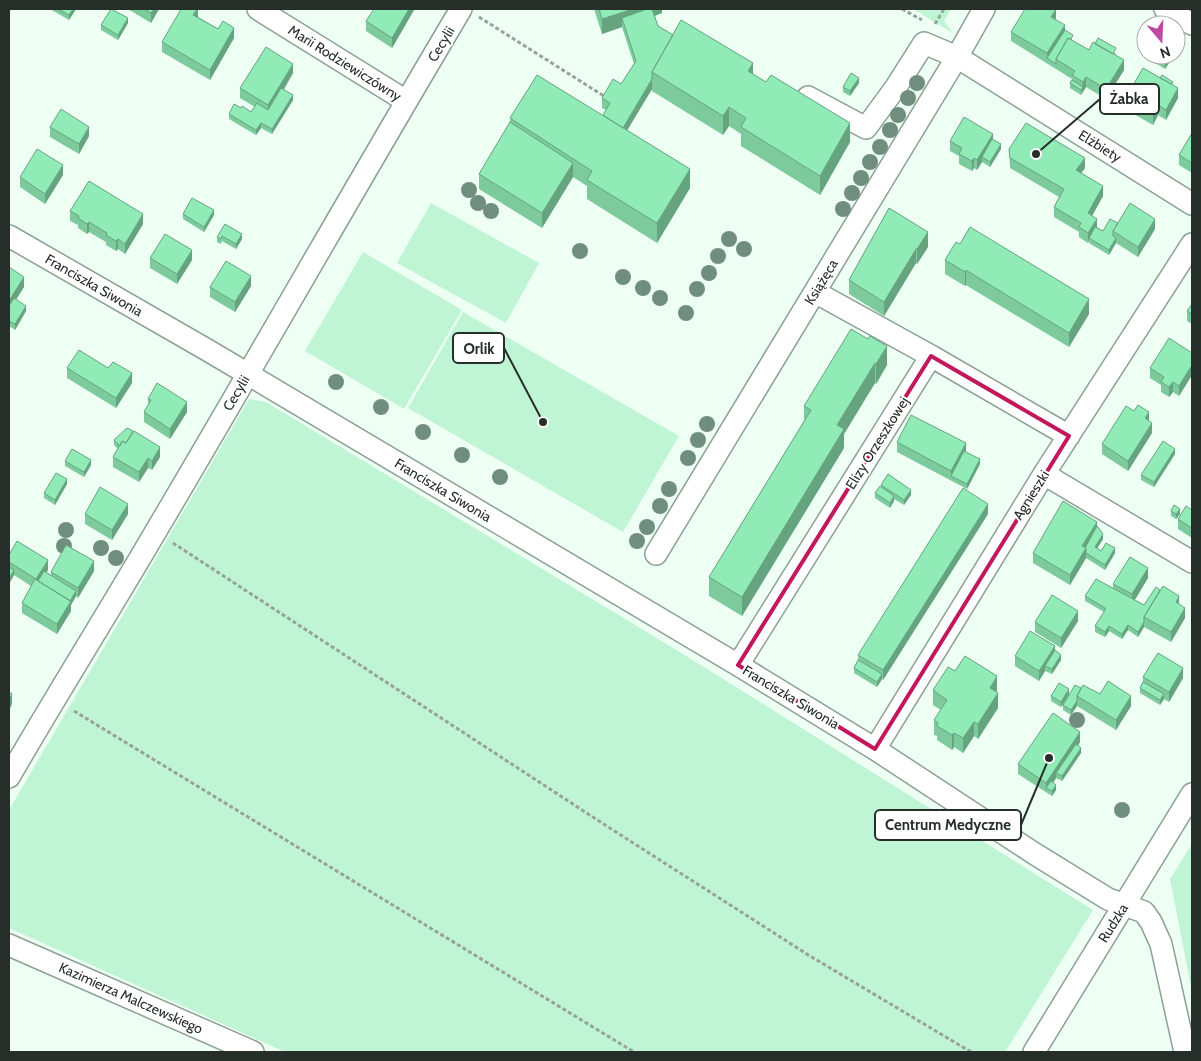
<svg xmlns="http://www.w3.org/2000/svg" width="1201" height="1061" font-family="Cabin,sans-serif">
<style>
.green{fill:#bff5d4}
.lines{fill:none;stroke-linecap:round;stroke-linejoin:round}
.minor-casing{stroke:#8da094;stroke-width:24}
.path{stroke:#96a39b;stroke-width:3;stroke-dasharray:4 2.5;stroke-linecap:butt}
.minor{stroke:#fff;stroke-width:21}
.tree{fill:#708e7e}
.wall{fill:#7dca9d}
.shaded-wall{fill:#66a480}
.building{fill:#91ebb7;stroke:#66a480}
.marked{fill:none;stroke:#c2185b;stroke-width:4;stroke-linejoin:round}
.labels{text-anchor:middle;stroke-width:4;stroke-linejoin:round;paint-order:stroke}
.street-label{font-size:14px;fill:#262e29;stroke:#fff}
.leader{fill:none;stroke:#262e29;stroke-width:2}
.callout-dot{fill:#262e29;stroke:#fff;stroke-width:2}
.callout{fill:#fff;stroke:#262e29;stroke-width:2}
.callout-label{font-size:15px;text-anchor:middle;font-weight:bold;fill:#262e29}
</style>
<rect width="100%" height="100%" fill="#eefff4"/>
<path class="green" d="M913 9H951L944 21 953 33Z
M431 203 539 263 506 323 397 263Z
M363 252 462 310 404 409 305 351Z
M463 312 679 436 623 532 408 408Z
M249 399 266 402 675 649 1093 910 1005 1052H285L9 928V810Z
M1192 844V992L1170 879Z"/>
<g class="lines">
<defs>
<path id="minor" d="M258 9 406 101
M1165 9 1192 24
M808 97 866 128 896 87 924 43 957 57 1192 204
M9 236 209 351 738 665 875 749 1035 854 1108 899 1144 912 1151 922 1161 944 1185 1052
M815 292 931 356
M1044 474 1192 562
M656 554 957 57 984 9
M738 665 931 356 1069 436
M875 749 1044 474 1192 244
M9 777C57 694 108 613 156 531 259 357 358 182 461 9
M9 945 253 1052
M1034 1052 1192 794"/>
</defs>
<use href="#minor" class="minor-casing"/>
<path class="path" d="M902 9 922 20
M479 17 607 98
M935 24 944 9
M173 543 602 823 810 956 971 1052
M74 711 634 1052"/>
<use href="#minor" class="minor"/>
</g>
<g class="tree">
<circle cx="917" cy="83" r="8"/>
<circle cx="908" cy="98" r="8"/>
<circle cx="898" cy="115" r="8"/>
<circle cx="890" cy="130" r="8"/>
<circle cx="880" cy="147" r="8"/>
<circle cx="870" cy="162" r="8"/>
<circle cx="861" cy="178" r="8"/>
<circle cx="469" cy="190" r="8"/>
<circle cx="852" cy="193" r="8"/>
<circle cx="478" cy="203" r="8"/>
<circle cx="843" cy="209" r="8"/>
<circle cx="491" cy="211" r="8"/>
<circle cx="729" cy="239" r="8"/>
<circle cx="744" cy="249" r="8"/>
<circle cx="580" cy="251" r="8"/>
<circle cx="718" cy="256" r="8"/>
<circle cx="709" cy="273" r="8"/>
<circle cx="623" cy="277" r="8"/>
<circle cx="643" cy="288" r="8"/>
<circle cx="697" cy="289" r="8"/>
<circle cx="660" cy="298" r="8"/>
<circle cx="686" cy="313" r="8"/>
<circle cx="336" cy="382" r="8"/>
<circle cx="381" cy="407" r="8"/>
<circle cx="707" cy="424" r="8"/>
<circle cx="423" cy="432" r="8"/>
<circle cx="698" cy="440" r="8"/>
<circle cx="462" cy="455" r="8"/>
<circle cx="688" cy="458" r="8"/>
<circle cx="500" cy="477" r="8"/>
<circle cx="669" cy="489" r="8"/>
<circle cx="660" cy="506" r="8"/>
<circle cx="647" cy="527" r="8"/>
<circle cx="66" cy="530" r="8"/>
<circle cx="637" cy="541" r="8"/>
<circle cx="64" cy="546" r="8"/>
<circle cx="101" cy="548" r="8"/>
<circle cx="116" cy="558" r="8"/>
<circle cx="1077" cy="720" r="8"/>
<circle cx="1122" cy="810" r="8"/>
</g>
<path class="wall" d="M50 9H76L69 20Z
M128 9H159L151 23Z
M198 9V17L234 38 210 80 162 52V42Z
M414 9V10L392 48 366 31V21Z
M594 9H662V13L655 16 658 26 673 35 753 74 850 142 820 195 741 146V134L729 126 723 135 652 91V89L627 130 690 188 657 243 587 199V186L573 177 542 228 479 189V174L510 122V118L603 115 606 110 602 108V98L621 84 634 64 622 27 602 34Z
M1056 18 1055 20 1073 41 1089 50 1116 53 1115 55 1124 70 1106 99 1086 87 1081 95 1070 88V83L1072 79 1011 41V32Z
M128 23 118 40 101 30V25Z
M1146 35V55H1174L1165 69 1141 54V44Z
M293 73 284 90 293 100 272 134 261 128 256 135 229 119V114L241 108 251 112 255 107 240 98V88Z
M859 83 850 96 843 92V87Z
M1173 85 1178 98 1166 120 1158 115 1153 125 1125 109V99Z
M50 127 89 136 79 154 50 137Z
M1192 133V173L1179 165V155Z
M993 139 1001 149 990 167 982 162 977 170 974 168 972 171 959 164V156L950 151V141Z
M1009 149 1085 168 1081 173 1103 196 1092 216 1097 227 1103 231 1118 223 1155 229 1138 257 1116 243 1109 255 1089 243V241L1088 243 1079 237V232L1054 217V207L1059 197 1010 168Z
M63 175 45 204 20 187V177Z
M889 208 928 247 917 264 916 263 884 316 849 294V280Z
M70 211 143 224 125 254 118 249 116 251 106 245V242L89 232 87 234 78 228V225L70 221Z
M183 214 214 215 204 232 183 219Z
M242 234V239L236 249 222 241 221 244 217 242V237Z
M960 244 1089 314 1069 347 969 287 966 285 965 286 945 274V260Z
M150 258 192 260 177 284 150 268Z
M9 267 24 287 16 299 26 311 15 330 9 326Z
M251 286 235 312 210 297V287Z
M1192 304V324L1187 321V311Z
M868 339 887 365 876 384 875 383 844 434V448L742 616 709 596V577L804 421V406Z
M1192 353V375L1179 396 1173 392 1169 397 1161 392V385L1150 378V368Z
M67 368H108L132 383 116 408 67 378Z
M148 399 187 412 170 439 144 422V412L148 406Z
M1149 421 1152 433 1128 471 1102 454V444Z
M114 440 160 457 152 470 148 468 139 482 113 467V457L118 449 114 445Z
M897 442 966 452 980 464 967 489 897 452Z
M1175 454 1154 487 1141 480V475Z
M65 461 91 465 84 477 65 466Z
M67 484 55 505 44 498V493Z
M881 485 911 495 904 505 894 499V501L890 508 875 498V493L881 487Z
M1192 510V538L1178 529V519Z
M1171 511 1180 514 1176 519 1171 516Z
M85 514H128L112 540 85 524Z
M988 514 883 680 882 679 877 687 854 673V668L858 660V655Z
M1097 526 1103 539 1097 548 1101 551 1115 553 1105 570 1086 558 1070 585 1033 563V553Z
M9 555 48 570 46 572 51 576V572L94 571 78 598 76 596 71 605V611L57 634 22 613V603L31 586 14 575 9 584Z
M1148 578 1135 600 1144 605H1179L1185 618 1171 642 1144 627 1138 637 1128 630 1122 639 1109 631 1105 637 1095 632V626L1104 612 1085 601V596L1113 589V584Z
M1078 621 1061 648 1035 632V622Z
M1055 650 1061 660 1052 674 1045 671 1039 681 1015 666V656Z
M955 671 997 691 996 692 998 708 978 739 974 736 963 753 954 747 952 750 937 740V736L934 735V720L941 710 933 705V690Z
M1143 677 1183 678 1169 702 1164 699 1160 705 1140 693V688L1143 682Z
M1081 688 1131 706 1116 730 1077 706 1071 715 1063 710V705L1061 707 1051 701V696L1069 694Z
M1080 742 1078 746 1081 753 1062 781 1056 778 1053 783 1056 790 1052 796 1018 774V764Z"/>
<path class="shaded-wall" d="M73 9H76L69 20V15Z
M154 9H159L151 23V13Z
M197 9H198V17L193 25V15Z
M409 9H414V10L392 48V38Z
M633 9H662V13L625 26 622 18V27L602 34V19Z
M1056 9V18L1051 27V17Z
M128 18V23L118 40V35Z
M1065 25V35L1047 58V53Z
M234 28V38L210 80V70Z
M1179 38V47L1176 52V42Z
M1168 55H1174L1165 69V59Z
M1124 60V70L1106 99V89Z
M753 63V82L748 71Z
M293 64V73L268 115V105Z
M1086 77V87L1081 95 1083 82Z
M859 78V83L850 96V91Z
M652 79V89L619 144V134Z
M1178 88V98L1166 120V110Z
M293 95V100L272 134V129Z
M1158 105V115L1153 125V115Z
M729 107V126L723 135V116Z
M261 123V128L256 135V130Z
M850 123V142L820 195V176Z
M89 127V136L79 154V144Z
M993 134V144L982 157V162L977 170V160Z
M1001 144V149L990 167V162Z
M974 158V168L972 171V161Z
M1085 158V168L1076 180V170Z
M573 163V177L542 228V213Z
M63 165V175L45 204V194Z
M690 169V188L657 243V223Z
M1103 186V196L1088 223V213Z
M214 210V215L204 232V227Z
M143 214V224L125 254V244Z
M1097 219V228L1089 238 1088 243V233Z
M1155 219V229L1138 257V247Z
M89 222V232L87 234V224Z
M928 232V247L917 264V249Z
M242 234V239L236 249V244Z
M1116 238V243L1109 255V250Z
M118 239V249L116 251V241Z
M916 249V263L884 316V302Z
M192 250V260L177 284V274Z
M966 270V285L965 286V272Z
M251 276V286L235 312V302Z
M24 277V287L9 311V301Z
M1089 299V314L1069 347V333Z
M26 306V311L15 330V324Z
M887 346V365L876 384V364Z
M875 363V383L844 434V448L742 616V597L837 425Z
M1192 365V375L1179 396V386Z
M132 373V383L116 408V398Z
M1173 382V392L1169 397V387Z
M187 402V412L170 439V429Z
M1149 412V422L1145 418Z
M1152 423V433L1128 471V461Z
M966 443V453L951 476V471Z
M160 447V457L152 470V461Z
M1175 449V454L1154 487V482Z
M148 458V468L139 482V472Z
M980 459V464L967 489V484Z
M91 460V465L84 477V472Z
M67 479V484L55 505V500Z
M911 490V495L904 505V500Z
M894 496V501L890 508V503Z
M128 504V514L112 540V530Z
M988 504V514L883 680V670Z
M1180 509V514L1176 519V514Z
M1097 522V531L1086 551V558L1070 585V575L1082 546Z
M1103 534V539L1095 552V547Z
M1115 548V553L1105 570V565Z
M48 560V570L39 585 36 579Z
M94 561V571L78 598V588Z
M1148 568V578L1132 604V594Z
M14 570V575L9 584V579Z
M76 591V596L71 605V611L57 634V624Z
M1179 596V606L1176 602Z
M1185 608V618L1171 642V632Z
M1078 611V621L1061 648V638Z
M1144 622V627L1138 637V632Z
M1128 625V630L1122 639V634Z
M1109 626V631L1105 637V632Z
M1055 646V656L1045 666V671L1039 681V671Z
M1061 655V660L1052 674V669Z
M1183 668V678L1169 702V692Z
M882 674V679L877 687V682Z
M997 676V691L990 703V688Z
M1069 689V694L1061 707V702Z
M998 693V708L978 739V724Z
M12 694V704L9 711V701Z
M1164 694V699L1160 705V700Z
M1131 696V706L1116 730V720Z
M1077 701V706L1071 715V710Z
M974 722V736L963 753V738Z
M1080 732V742L1059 774 1056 773V778L1049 789 1046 788V783Z
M954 733V747L952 750V735Z
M1081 748V753L1062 781V776Z
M1056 785V790L1052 796V791Z"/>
<path class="building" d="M58 9H73L69 15Z
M111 9 128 18 118 35 101 25Z
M144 9H154L151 13Z
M181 9H197L193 15 218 29 223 21 234 28 210 70 162 42Z
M374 9H409L392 38 366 21Z
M599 9H633L602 19Z
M647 9H652L658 26 673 35 652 72V79L623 128 603 115 610 103 602 98 613 79 621 84 636 61 622 18Z
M1025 9H1056L1051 17 1065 25 1047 53 1011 32Z
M1157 16 1164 20 1161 25H1152Z
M681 20 753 63 748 71 766 82 771 75 850 123 820 176 741 127 746 118 729 107 723 116 652 72Z
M1065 30 1073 35 1071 39 1068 38 1056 59V64L1047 58Z
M1146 35V47L1141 44Z
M1068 38 1089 50 1093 42 1124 60 1106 89 1086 77 1083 82 1072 75 1075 71 1056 59Z
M1098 38 1116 48 1113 54 1095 44Z
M266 47 293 64 268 105 240 88Z
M1158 55H1168L1165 59Z
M1143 68 1178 88 1166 110 1158 105 1153 115 1125 99Z
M851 73 859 78 850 91 843 87Z
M537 75 690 169 657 223 587 180 592 171 510 118Z
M1162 75 1173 82 1172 84 1160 78Z
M1072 80 1083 87 1081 90 1070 83Z
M281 88 293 95 272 129 261 123 256 130 229 114 234 104 241 108 242 106 251 112 257 103 268 110Z
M61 109 89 127 79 144 50 127Z
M964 117 993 134 977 160 974 158 972 161 959 154 962 148 950 141Z
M510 122 573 163 542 213 479 174Z
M1026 123 1085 158 1076 170 1103 186 1088 213 1097 219 1088 233 1079 227 1081 223 1054 207 1064 189 1010 158 1009 149Z
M1192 133V163L1179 155Z
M992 139 1001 144 990 162 982 157Z
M37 149 63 165 45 194 20 177Z
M89 181 143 214 125 244 118 239 116 241 106 235 107 233 89 222 87 224 78 218 79 216 70 211Z
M192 198 214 210 204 227 183 214Z
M1130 203 1155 219 1138 247 1113 231Z
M889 208 928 232 917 249H916L884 302 849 280Z
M1110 219 1118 223 1113 231V236L1116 238 1109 250 1089 238 1095 227 1103 231Z
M225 224 242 234 236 244 222 236 221 239 217 237Z
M970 227 1089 299 1069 333 969 272 966 270 965 272 945 260 956 242 960 244Z
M165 234 192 250 177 274 150 258Z
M226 261 251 276 235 302 210 287Z
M9 267 24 277 9 301Z
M14 298 26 306 15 324 9 321V306Z
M1192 304V314L1187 311Z
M851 329 868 339 870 336 887 346 876 364 875 363 837 425 844 429 742 597 709 577 811 410 804 406Z
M1169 338 1192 353V365L1179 386 1173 382 1169 387 1161 382 1164 377 1150 368Z
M79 350 108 368 113 362 132 373 116 398 67 368Z
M157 383 187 402 170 429 144 412 151 400 148 399Z
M1138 405 1149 412 1145 418 1152 423 1128 461 1102 444 1126 406 1134 411Z
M911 415 966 443 951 471 897 442Z
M127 428 133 431 126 443 122 441 120 446 114 440Z
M134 431 160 447 152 461 148 458 139 472 113 457 122 441 126 443Z
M1163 441 1175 449 1154 482 1141 475Z
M72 449 91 460 84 472 65 461Z
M964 451 980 459 967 484 951 476Z
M56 473 67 479 55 500 44 493Z
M888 474 911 490 904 500 881 485Z
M880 486 894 496 890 503 875 493Z
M100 487 128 504 112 530 85 514Z
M963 488 988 504 883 670 858 655Z
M1063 501 1097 522 1082 546 1086 548 1070 575 1033 553Z
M1174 505 1180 509 1176 514 1171 511Z
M1186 506 1192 510V528L1178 519Z
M1097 526 1103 534 1095 547 1101 551 1106 543 1115 548 1105 565 1086 553V548H1085Z
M17 541 48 560 36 579 9 562V555Z
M66 545 94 561 78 588 51 572Z
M1130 557 1148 568 1132 594 1113 584Z
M9 567 14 570 9 579Z
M44 571 76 591 70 601 38 581Z
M35 579 71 601 57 624 22 603Z
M1096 579 1144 605 1156 587 1160 590 1144 617V622L1138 632 1128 625 1122 634 1109 626 1105 632 1095 626 1105 610V608L1085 596Z
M1163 586 1179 596 1176 602 1185 608 1171 632 1144 617Z
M1052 595 1078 611 1061 638 1035 622Z
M1030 631 1055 646 1039 671 1015 656Z
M1055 650 1061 655 1052 669 1045 666Z
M1158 653 1183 668 1169 692 1143 677Z
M965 656 997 676 990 688 998 693 978 724 974 722 963 738 954 733 952 735 937 726 938 723 934 720 947 700 933 690 948 667 955 671Z
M858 660 882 674 877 682 854 668Z
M1108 681 1131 696 1116 720 1077 696 1083 685 1100 694Z
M1143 682 1164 694 1160 700 1140 688Z
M1059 683 1069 689 1061 702 1051 696Z
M1075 685 1081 688 1077 696V701L1071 710 1063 705Z
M9 692 12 694 9 701Z
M1053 713 1080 732 1046 783 1018 764Z
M1076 744 1081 748 1062 776 1056 773Z
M1051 781 1056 785 1052 791 1046 788Z"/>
<path class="marked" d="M931 356 1069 436 875 749 738 665Z"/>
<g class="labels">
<g class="street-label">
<text transform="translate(441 44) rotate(-59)" y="5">Cecylii</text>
<text transform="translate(345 63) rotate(32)" y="5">Marii Rodziewiczówny</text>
<text transform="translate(1100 146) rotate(32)" y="5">Elżbiety</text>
<text transform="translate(821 282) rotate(-59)" y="5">Książęca</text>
<text transform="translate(94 285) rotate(30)" y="5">Franciszka Siwonia</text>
<text transform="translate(236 393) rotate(-60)" y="5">Cecylii</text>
<text transform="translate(877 443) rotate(-58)" y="5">Elizy Orzeszkowej</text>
<text transform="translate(443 490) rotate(31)" y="5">Franciszka Siwonia</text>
<text transform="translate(1031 495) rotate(-58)" y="5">Agnieszki</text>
<text transform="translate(791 697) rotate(31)" y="5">Franciszka Siwonia</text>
<text transform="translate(1113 923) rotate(-58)" y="5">Rudzka</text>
<text transform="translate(131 998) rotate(24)" y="5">Kazimierza Malczewskiego</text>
</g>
</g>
<path class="leader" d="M1036 154L1100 99M543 422L504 348M1049 758L1021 825"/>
<g class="callout-dot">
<circle cx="1036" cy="154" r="5"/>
<circle cx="543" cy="422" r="5"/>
<circle cx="1049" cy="758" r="5"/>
</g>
<g class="callout">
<rect x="1100" y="84" width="59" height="30" rx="5"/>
<rect x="453" y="333" width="51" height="30" rx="5"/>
<rect x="875" y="810" width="146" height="30" rx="5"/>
</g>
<g class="callout-label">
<text x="1129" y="104">Żabka</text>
<text x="479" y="354">Orlik</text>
<text x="948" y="830">Centrum Medyczne</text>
</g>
<rect width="1201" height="1061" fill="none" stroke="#262e29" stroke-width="20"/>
<g transform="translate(1161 40) rotate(161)"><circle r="24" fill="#ffffff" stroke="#a8aba9"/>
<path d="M0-4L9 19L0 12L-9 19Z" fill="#bd49a2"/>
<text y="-8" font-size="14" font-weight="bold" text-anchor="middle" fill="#262e29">N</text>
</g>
</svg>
